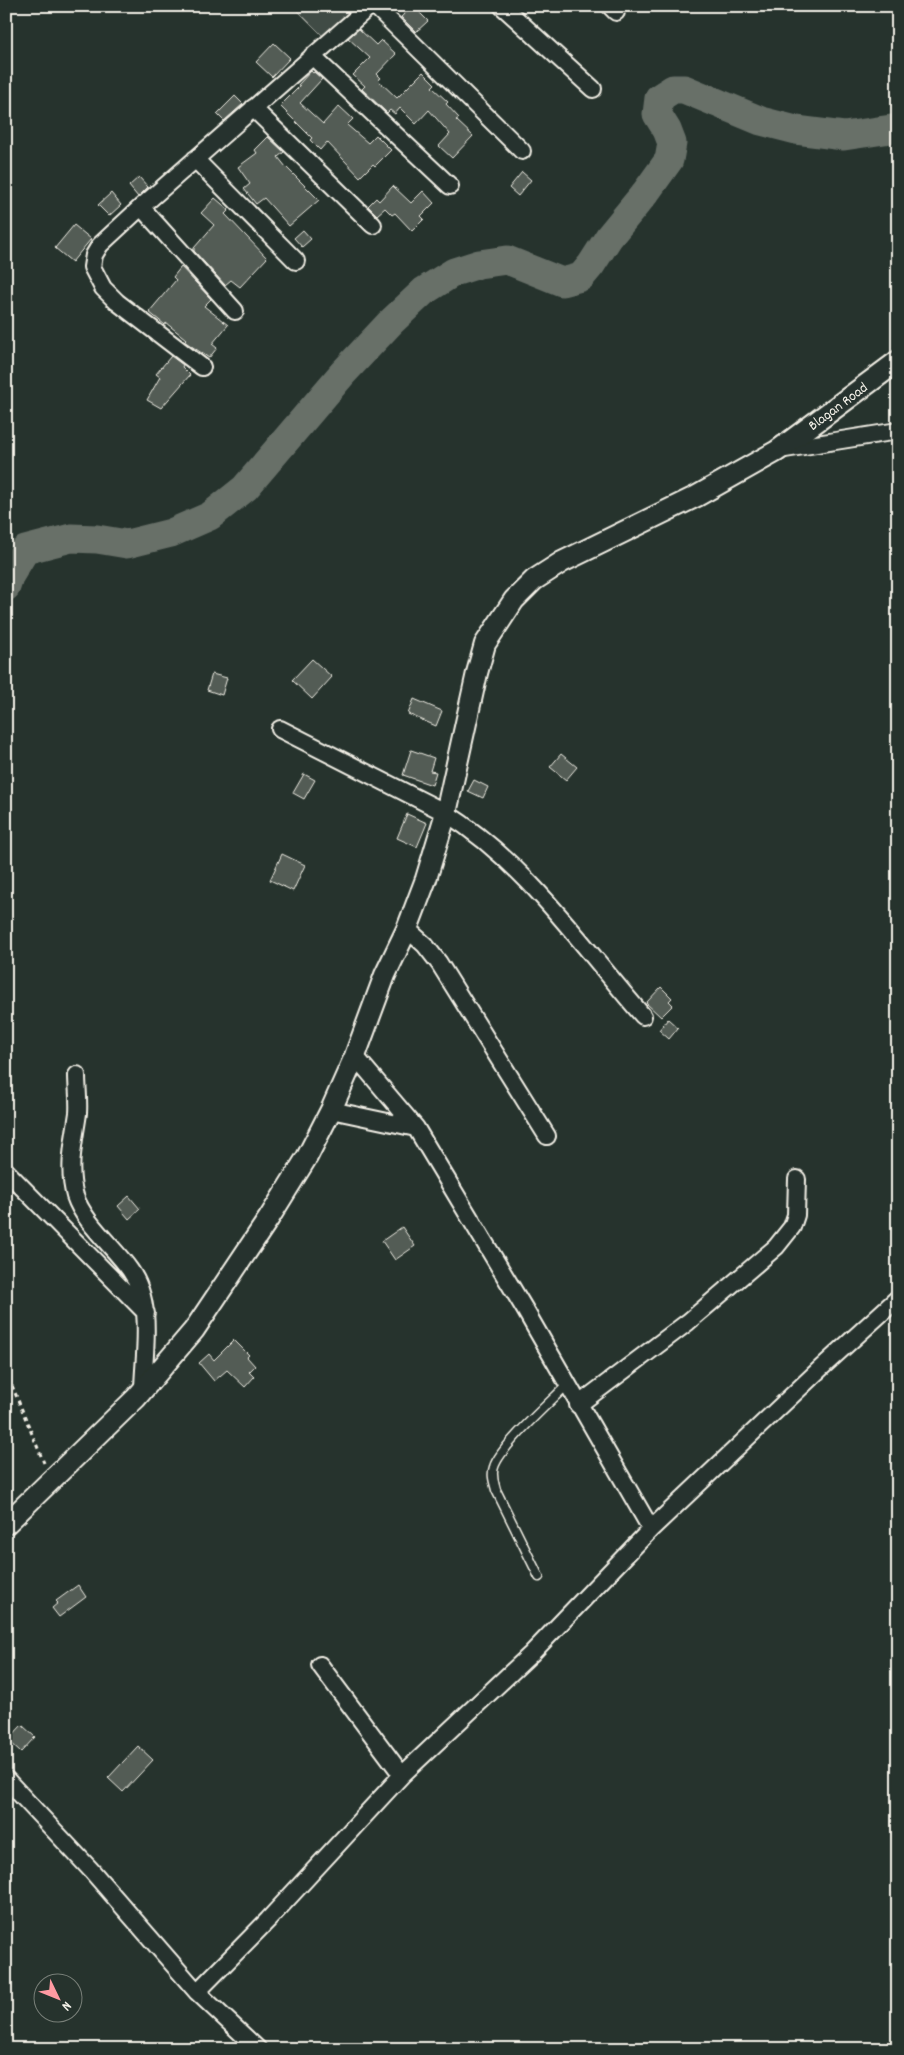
<svg xmlns="http://www.w3.org/2000/svg" width="904" height="2055" font-family="Dekko,sans-serif">
<style>
.green{fill:#414b45;stroke:#9a9e96}
.lines{fill:none;stroke-linecap:round;stroke-linejoin:round}
.river{stroke:#676f68;stroke-width:29}
.building{fill:#525c55;stroke:#f4f1e8}
.service-casing{stroke:#f4f1e8;stroke-width:11}
.minor-casing{stroke:#f4f1e8;stroke-width:20}
.tertiary-casing{stroke:#f4f1e8;stroke-width:24}
.path{stroke:#f4f1e8;stroke-width:3;stroke-dasharray:4 4;stroke-linecap:butt}
.service{stroke:#26332d;stroke-width:8}
.minor{stroke:#26332d;stroke-width:16}
.tertiary{stroke:#26332d;stroke-width:20}
.labels{text-anchor:middle;stroke-width:5;stroke-linejoin:round;paint-order:stroke}
.street-label{font-size:15px;fill:#f4f1e8;stroke:#26332d}
</style>
<rect width="100%" height="100%" fill="#26332d"/>
<filter id="ink" filterUnits="userSpaceOnUse"><feTurbulence type="fractalNoise" baseFrequency=".02" numOctaves="2"/><feDisplacementMap in="SourceGraphic" scale="10" xChannelSelector="R" yChannelSelector="G"/><feConvolveMatrix kernelMatrix="1 2 1 2 8 2 1 2 1" color-interpolation-filters="sRGB"/></filter>
<g filter="url(#ink)">
<path class="green" d="M293 6H350L352 8 324 37Z"/>
<g class="lines">
<path class="river" d="M6 587 10 575 25 550 71 538 97 539 127 544 171 533 210 516 245 488 343 373 390 323 424 291 454 272 479 264 507 260 562 282 581 277 591 265 609 237 646 192 669 160 672 143 667 130 657 114 659 98 673 89H684L761 121 796 130 844 136 898 128"/>
</g>
<path class="building" d="M413 6 428 21 416 32 401 17Z
M359 29 376 45 381 40 396 54 377 74 381 78 378 80 397 98 423 72 435 84 432 87 448 102 446 104 459 118 456 120 473 136 452 158 439 146 450 134 429 110 416 124 400 108 395 114 390 110 387 113 362 89 365 86 353 75 370 58 348 38Z
M274 43 290 58 272 77 256 62Z
M311 71 313 73 314 72 322 79 300 103 323 124 339 106 353 119 347 125 368 143 376 135 391 150 375 166 373 164 360 177 327 142 320 150 310 140 312 138 280 106 300 86 298 85Z
M235 96 243 104 224 121 217 114Z
M268 137 284 152 278 157 286 167 319 200 289 226 264 198 256 204 244 189 250 184 238 167 257 153 255 150Z
M522 172 531 180 518 196 509 188Z
M139 177 148 187 138 197 129 186Z
M393 186 411 203 423 191 434 203 421 216 424 219 412 231 395 213 392 215 385 208 377 215 368 206 376 198 379 201Z
M111 193 121 205 109 216 98 205Z
M215 198 229 210 225 214 267 258 240 287 231 280 225 285 194 251V248L214 225 201 213Z
M74 225 91 239 72 262 55 248Z
M303 230 311 239 302 247 294 238Z
M181 267 211 299 204 306 228 325 212 344 217 348 209 358 184 341 186 339 166 323 165 325 149 312 176 280 173 277Z
M171 356 183 365 182 367 190 375 161 408 147 400 160 377 156 374Z
M312 659 332 677 312 699 292 680Z
M212 674 227 678 222 695 207 690Z
M414 699 442 711 436 726 408 714Z
M411 750 434 758 430 771 436 772 432 785 403 775Z
M561 754 577 767 566 780 550 767Z
M304 774 315 780 304 799 293 793Z
M474 780 488 787 483 798 468 791Z
M407 814 427 823 417 847 397 838Z
M282 854 305 865 293 891 270 880Z
M661 987 672 998 669 1001 673 1005 661 1017 646 1003Z
M668 1019 678 1028 669 1039 659 1030Z
M129 1196 140 1209 129 1219 118 1206Z
M402 1227 415 1246 395 1260 382 1241Z
M234 1340 249 1355 247 1357 255 1366 249 1372 254 1377 245 1387 227 1370 214 1381 199 1363 209 1354 214 1360Z
M78 1585 86 1597 59 1617 52 1608 58 1603 56 1601Z
M22 1725 35 1737 21 1752 8 1740Z
M138 1746 153 1760 123 1792 108 1778Z"/>
<g class="lines">
<defs>
<path id="service" d="M539 1577 496 1490C494 1482 491 1475 494 1467 500 1447 550 1402 567 1385"/>
<path id="minor" d="M375 6 522 151
M502 6 593 89
M610 6 616 12
M312 56 450 186
M253 108 373 225
M195 159 296 261
M141 207 235 311
M202 367 117 302 103 288 92 267 94 255 100 245 141 207 370 6
M779 450 898 431
M280 729 446 813C527 864 581 945 643 1016
M407 929 425 945 439 963 547 1136
M355 1056 416 1128 524 1308 651 1529
M77 1075C77 1087 79 1101 78 1113 74 1141 67 1168 75 1196 84 1223 114 1247 130 1270 154 1303 144 1351 143 1389
M331 1110 416 1128
M6 1171 146 1313
M578 1405 688 1322 776 1247 792 1227 796 1215 797 1179
M320 1665 402 1775
M6 1779 91 1870 197 1992 258 2049
M197 1992 268 1920 402 1775 531 1654 651 1529 821 1368 898 1298"/>
<g id="tertiary">
<path id="s1" d="M6 1524 136 1398 194 1330 269 1218 307 1157 331 1110 355 1056 385 975 407 929 426 879 446 813 477 673 485 644 514 600 534 580 562 562 697 496 777 451 898 361"/>
</g>
</defs>
<use href="#service" class="service-casing"/>
<use href="#minor" class="minor-casing"/>
<use href="#tertiary" class="tertiary-casing"/>
<path class="path" d="M6 1371 44 1463"/>
<use href="#service" class="service"/>
<use href="#minor" class="minor"/>
<use href="#tertiary" class="tertiary"/>
</g>
</g>
<g class="labels">
<g class="street-label">
<text dy="5" stroke="none"><textPath href="#s1" startOffset="1454">Blagan Road</textPath></text>
</g>
</g>
<rect width="904" height="2055" fill="none" stroke="#26332d" stroke-width="25"/>
<rect x="12" y="12" width="879" height="2030" fill="none" stroke="#f4f1e8" stroke-width="2" filter="url(#ink)"/>
<g transform="translate(58 1998) rotate(133)"><circle r="24" fill="#26332d" stroke="#787f78"/>
<path d="M0-4L9 19L0 12L-9 19Z" fill="#ff9aa2"/>
<text y="-8" font-size="14" font-weight="bold" text-anchor="middle" fill="#f4f1e8">N</text>
</g>
</svg>
